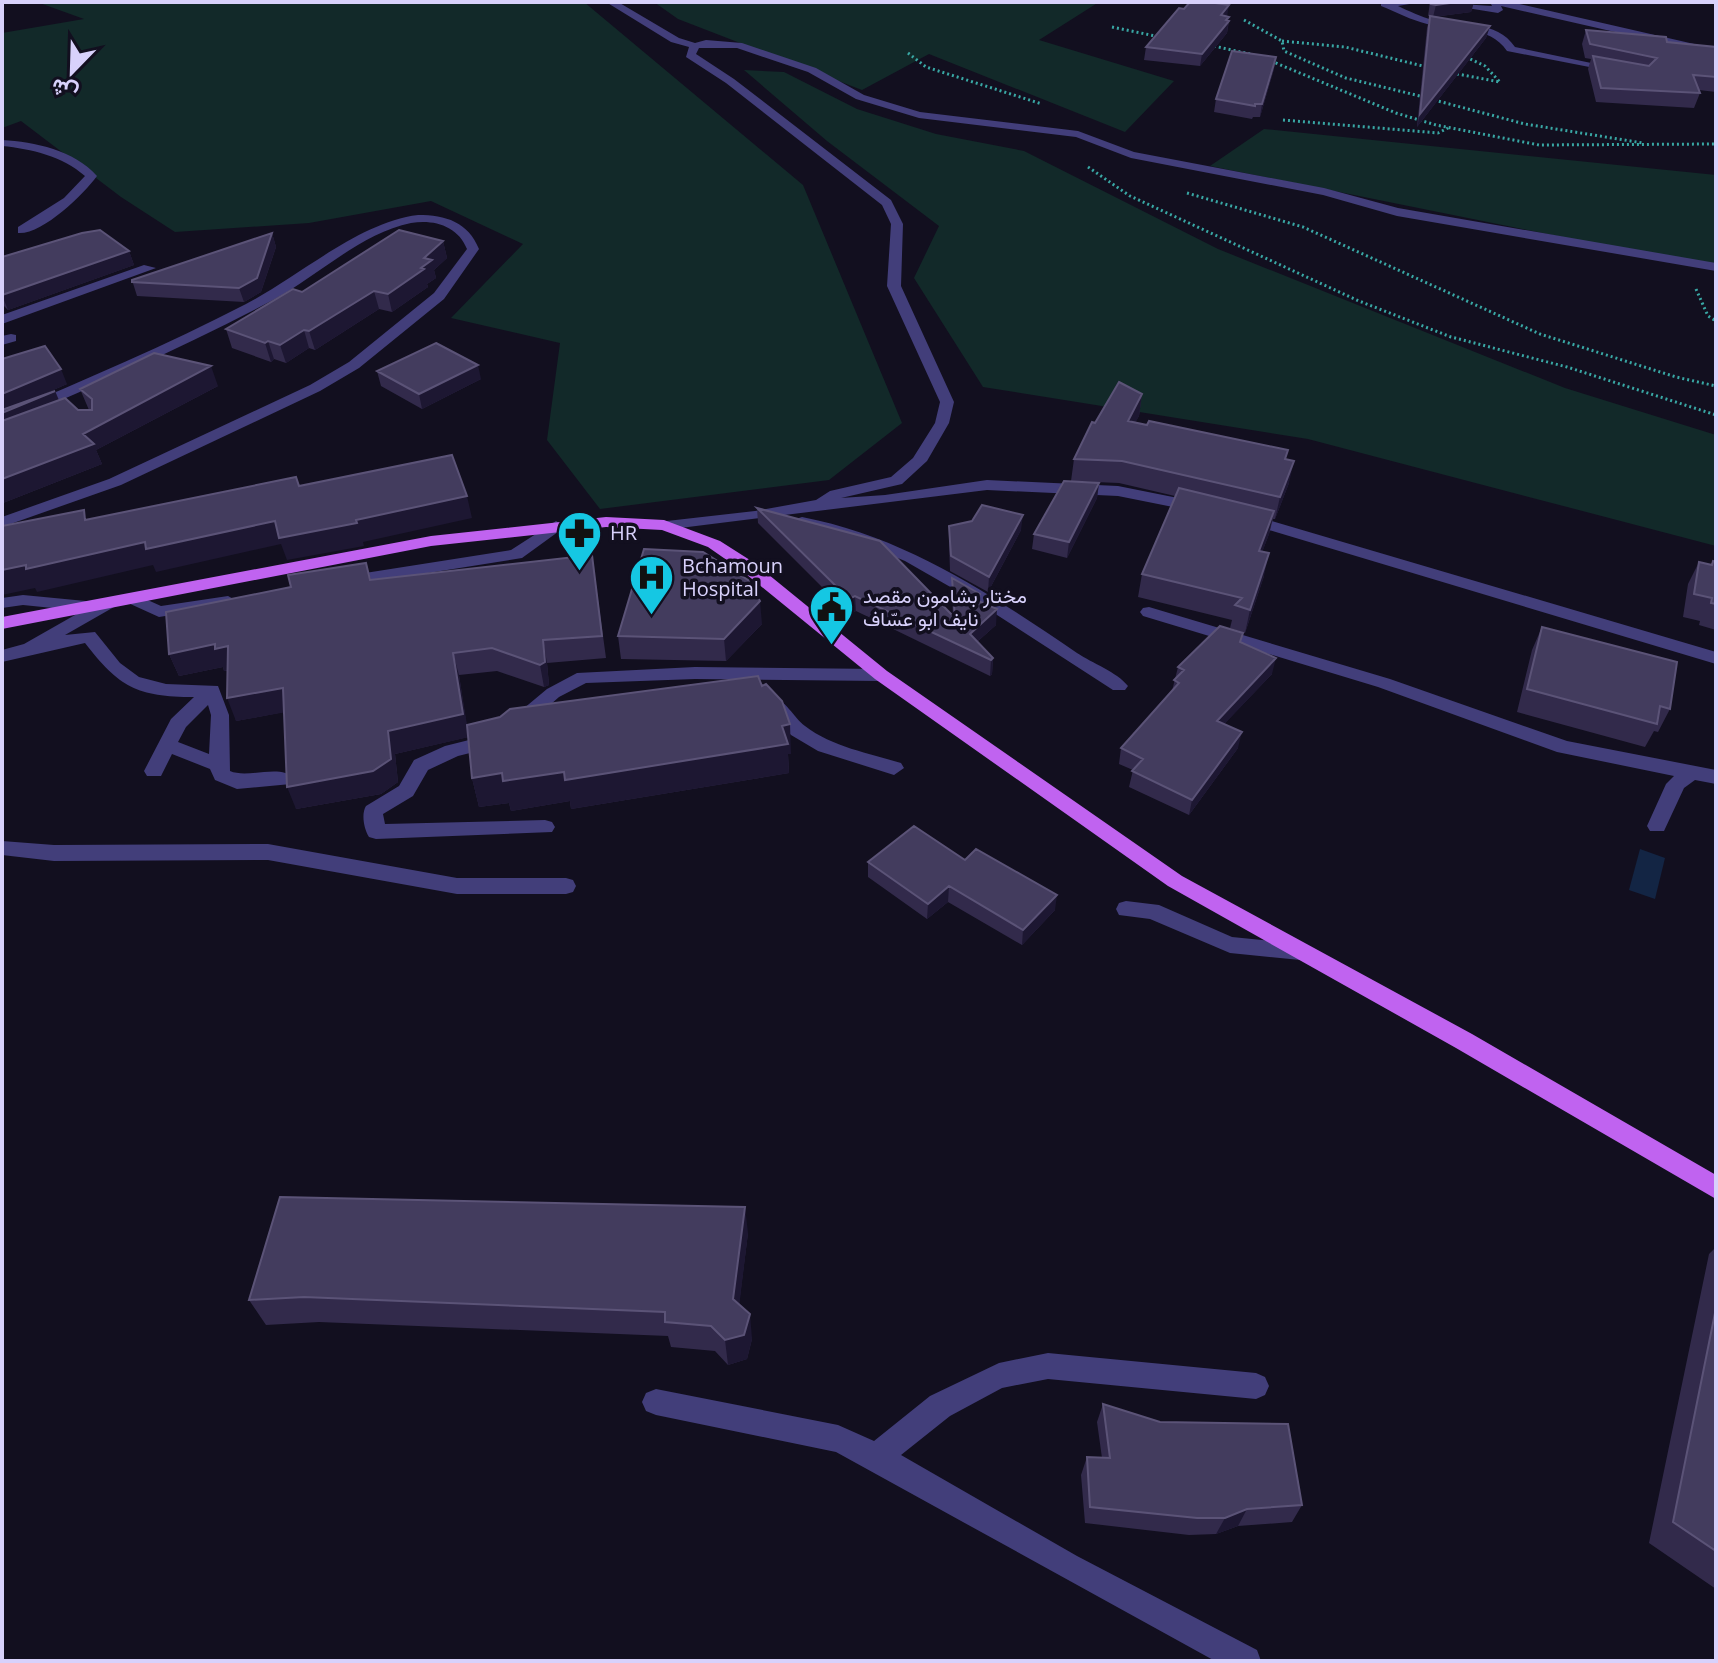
<svg xmlns="http://www.w3.org/2000/svg" width="1718" height="1663" font-family="'Open Sans',Vazirmatn,sans-serif">
<style>
.green{fill:#122929}
.water{fill:#132544}
.lines{fill:none;stroke-linecap:round;stroke-linejoin:round}
.path{stroke:#39a7a4;stroke-width:3;stroke-dasharray:2 3;stroke-linecap:butt}
.minor{fill:#423e7a;fill-rule:evenodd}
.major{fill:#c063f0;fill-rule:evenodd}
.wall{fill:#322a4b}
.shaded-wall{fill:#1d1732}
.building{fill:#433c5e;stroke:#5b5377;stroke-width:2}
.labels{text-anchor:middle;stroke-width:7;stroke-linejoin:round;paint-order:stroke}
.poi-label{font-size:20px;fill:#d8d1fb;stroke:#120f1f;text-anchor:start}
</style>
<rect width="100%" height="100%" fill="#120f1f"/>
<path class="green" d="M37 2H584L803 185 902 423 829 480 600 509 547 440 560 343 451 318 523 244 431 201 309 223 175 232 121 197 21 121 2 128V33L84 19Z
M654 2H1099L1039 40 1174 81 1125 132 929 54 862 90 678 19Z
M744 70 784 72 857 109 936 134 1024 151 1218 249 1565 388 1716 435V546L1308 439 983 387 914 278 939 226 827 141Z
M1264 129 1716 175V268L1210 166Z"/>
<path class="water" d="M1640 849 1665 858 1655 899 1629 890Z"/>
<g class="lines">
<path class="path" d="M1244 20 1282 41 1284 51 1346 78 1424 97
M1112 27 1160 37
M1282 41 1345 47 1427 67
M1209 45 1250 54
M908 53 926 67 1042 104
M1271 61 1396 113 1436 125 1539 145 1716 144
M1452 73 1500 82 1485 66 1464 56
M1434 100 1525 124 1643 143
M1283 120 1438 133 1448 128
M1088 167 1130 196 1359 301 1451 337 1567 367 1716 415
M1187 193 1303 227 1540 334 1676 377 1716 386
M1696 289 1708 316 1716 321"/>
<path class="minor" d="M606 2H618L679 38 695 43 706 40 742 43 816 68 864 95 920 112 1078 131 1134 152 1324 188 1398 208 1716 263V271L1397 216 1323 195 1131 158 1076 137 919 118 856 99 808 72 737 48H699L696 54 734 79 891 200 903 224 901 286 954 402 949 423 927 461 902 484 841 498 885 495 987 480 1118 486 1198 502 1206 507 1198 512 1118 496 987 490 664 530 656 525 658 522 755 511 816 500 830 491 891 477 913 458 935 423 940 402 887 286 891 224 882 205 726 83 686 57 689 47 671 42Z
M1381 2H1421L1398 6C1409 11 1421 17 1433 20 1461 27 1496 19 1515 47L1620 69 1615 72 1507 51C1489 24 1455 32 1427 24 1411 20 1396 12 1381 6Z
M1430 2 1492 6 1490 2H1511L1716 49V55L1501 6 1503 10 1498 13Z
M2 140C35 142 74 150 97 176 83 195 42 235 18 233V227L64 198 85 176C62 156 32 149 2 146Z
M418 215C446 215 468 222 479 249L444 299 359 368 320 391 121 485 2 527V517L109 479 310 385 349 362 434 293 467 249C458 226 434 219 411 223 361 233 318 276 273 300 187 346 97 385 7 423L2 424V415C84 380 167 345 246 304 300 276 359 222 418 215Z
M144 265 156 268 2 324V315Z
M11 334 16 335V341L2 345V336Z
M1245 513 1716 652V664L1239 521 1237 518Z
M802 517C906 537 990 594 1077 653 1092 663 1117 672 1128 686L1125 690H1113L980 604 905 561 852 539 796 525V519Z
M556 521 564 526 562 529 522 558 346 586 338 581 346 576 511 550Z
M132 593 161 606 228 596 237 601 228 606 159 617 126 602 123 598Z
M23 595 96 602 108 598 114 599 117 603 114 607 65 635 95 632 120 663 139 677 166 684 218 686 229 715 230 771C248 779 282 763 294 779L291 784 237 789 215 780 210 769 172 754 161 776H147L144 771 171 719 194 697C137 697 119 687 85 643L2 662V650L24 644 82 611 23 605 2 608V598ZM208 705 211 715 209 754 178 742 186 727Z
M1149 607 1390 679 1567 741 1716 770V784L1695 780 1684 788 1664 831H1650L1647 826 1666 784 1674 776 1557 752 1378 687 1143 616 1140 612 1143 608Z
M695 667 881 669 890 675 881 681 695 679 586 683 559 697 506 744 458 756 428 770 413 796 383 814 385 824 545 820 552 822 555 827 552 832 376 839 369 837C364 829 361 814 366 806L399 786 414 760 445 746 493 734 547 689 577 673Z
M772 696C786 700 793 717 805 726 832 747 869 753 901 763L904 768 894 775 818 751 791 735 765 706 763 702 765 698Z
M2 841 54 845 268 844 457 878H566L573 880 576 886 573 892 566 894H457L268 860 54 861 2 855Z
M1126 901 1159 905 1232 937 1300 944 1308 946 1311 952 1308 958 1300 960 1230 953 1150 919 1119 915 1116 909 1119 903Z
M1048 1353 1256 1373 1265 1377 1269 1386 1265 1395 1256 1399 1048 1379 1002 1388 950 1416 901 1455 1077 1556 1257 1650 1261 1661H1215L836 1452 656 1415 646 1411 642 1402 646 1393 656 1389 838 1425 874 1441 930 1396 999 1363Z"/>
<path class="major" d="M606 517 664 520 720 541 753 562 887 671 1182 876 1472 1034 1716 1175V1199L1456 1048 1168 886 875 679 741 570 708 547 662 530 606 527 431 546 2 629V617L431 536Z"/>
</g>
<path class="wall" d="M1430 2H1474L1471 12 1433 17 1490 26 1486 38 1417 127 1427 28 1430 16 1433 17 1428 16Z
M1227 16 1229 21 1227 33 1200 66 1144 60 1146 47Z
M1586 30 1667 42 1716 47V92L1699 90 1700 93 1694 108 1596 102 1588 69 1591 59 1585 58 1582 44Z
M1276 57 1274 69 1260 117H1253L1252 119 1214 112 1216 99Z
M272 233 276 247 261 292 244 302 137 296 132 280Z
M443 241 447 258 434 270 436 278 427 284 428 287 392 312 379 309 315 350 309 348 286 363 274 359 271 362 232 348 226 329 302 292Z
M129 251 134 265 8 310 2 304V257Z
M2 359 67 384 28 401 55 391 59 400 78 410H89L80 389 218 386 96 450 102 464 3 503Z
M377 371 481 379 422 409 381 386Z
M1142 394 1139 416 1135 422 1286 459 1289 483 1275 519H1273L1269 534 1262 552 1264 576 1245 633 1230 628 1232 620 1138 597 1142 574 1175 496 1119 483 1071 481 1074 459 1095 423Z
M1099 483 1097 498 1067 558 1032 549 1034 534Z
M757 508 953 617 952 594V578L980 594 979 601 996 625 977 642 993 658 992 674 990 676 856 611 849 614 758 523Z
M949 526 1021 530 988 592 950 571 949 541Z
M1713 561 1716 562V630L1699 625 1700 621 1683 617 1688 584 1699 562 1711 565Z
M366 563 371 580 595 577 606 658 547 663 549 685 544 687 497 671 459 675 468 735 762 686 791 754H788L789 773 571 809 570 801 511 811 509 803 479 807 472 778 468 737 395 754 398 782 381 794 296 809 284 712 236 721 227 671H224L223 667 179 676 169 654 291 587Z
M762 624 726 661 621 659 618 636Z
M1542 627 1670 709 1658 732 1654 731 1645 747 1517 712 1532 650Z
M1241 643 1272 674 1224 724 1238 748 1189 815 1129 787 1133 770 1119 764 1121 748 1172 691 1178 667Z
M965 860 1055 910 1022 945 948 902 927 919 868 877V862Z
M748 1233 739 1304 752 1339 747 1359 728 1365 715 1351 671 1347 668 1336 319 1322 266 1325 249 1300Z
M1716 1247V1589L1649 1543 1709 1254Z
M1103 1404 1302 1505 1292 1522 1238 1526 1216 1534 1189 1535 1085 1523 1081 1475 1087 1457 1102 1458 1097 1422Z"/>
<path class="shaded-wall" d="M1457 2H1474L1471 12 1433 17 1436 5Z
M1229 5 1227 17 1221 15Z
M1229 17 1227 33 1200 66 1202 54Z
M1490 26 1486 38 1417 127 1420 114Z
M1276 57 1274 69 1260 117 1262 104Z
M272 233 276 247 261 292 244 302 239 288Z
M443 241 447 258 434 270 436 278 427 284 428 287 392 312 388 294 424 258Z
M129 251 134 265 8 310 2 295Z
M374 291 379 309 315 350 309 331Z
M304 330 309 348 286 363 280 345Z
M268 341 274 359 271 362 265 343Z
M478 365 481 379 422 409 419 394Z
M211 366 218 386 96 450 102 464 3 503 2 479 83 434Z
M61 369 67 384 2 412V394Z
M55 391 61 406 2 431V413Z
M1142 394 1139 416 1125 443 1128 421Z
M1294 461 1289 483 1275 519 1280 497Z
M1099 483 1097 498 1067 558 1069 542Z
M467 496 472 518 363 542 364 546 287 560 281 544 156 572 153 565 37 592 35 588 2 595V570L145 542 275 521 356 520Z
M1274 511 1269 534 1254 574 1259 551Z
M1023 515 1021 530 988 592 989 577Z
M1269 553 1264 576 1245 633 1250 610Z
M855 596 856 611 849 614V599Z
M760 601 762 624 726 661 724 639Z
M997 609 996 625 969 649 970 634Z
M543 640 547 663 549 685 544 687 540 665Z
M215 644 228 646 237 669 224 671 223 667 179 676 169 654Z
M453 653 459 675 469 737 395 754 398 782 381 794 296 809 287 787 388 731Z
M993 658 992 674 990 676 991 660Z
M1276 658 1272 674 1213 736 1217 721Z
M283 688 292 711 236 721 227 698Z
M790 724 791 754H788L789 773 571 809 570 801 511 811 509 803 479 807 472 778 502 773 564 772Z
M1242 732 1238 748 1189 815 1192 800Z
M949 886 948 902 927 919 928 904Z
M1057 895 1055 910 1022 945 1023 930Z
M745 1207 748 1233 737 1324 733 1299Z
M750 1314 752 1339 747 1359 728 1365 725 1340Z
M1247 1509 1238 1526 1216 1534 1225 1518Z"/>
<path class="building" d="M1190 2H1208L1229 5 1221 15 1229 17 1226 20 1229 21 1202 54 1146 47 1179 8 1184 9Z
M1432 2H1457L1436 5 1431 4Z
M1430 16 1490 26 1420 114Z
M1586 30 1666 37 1667 42 1716 47V77L1693 75 1700 93 1601 88 1593 56 1649 66 1657 58 1590 44Z
M1232 51 1276 57 1262 104H1255V106L1216 99Z
M100 230 129 251 2 295V257L82 233Z
M399 230 443 241 424 258 432 260 421 268 424 269 388 294 374 291 309 331 304 330 280 345 268 341 265 343 226 329 293 289 302 292Z
M272 233 257 278 239 288 132 282V280Z
M436 343 478 365 419 394 377 371Z
M45 346 61 369 2 394V359Z
M154 353 211 366 83 434 94 444 2 479V421L65 398 78 410H92V399L80 389Z
M1119 382 1142 394 1128 421 1147 425 1149 421 1288 450 1285 459 1294 461 1280 497 1122 461 1074 459 1092 422 1095 423Z
M55 391 2 413V410Z
M452 455 467 496 356 520 357 523 279 538 275 521 146 549 145 542 26 569V565L2 570V526L84 510 85 520 296 477 299 486Z
M1064 481 1099 483 1069 542 1034 534Z
M1179 488 1274 511 1259 551 1269 553 1250 610 1235 605 1242 598 1142 574Z
M982 505 1023 515 989 577 951 556 949 526 972 521Z
M757 508 880 541 955 618 952 578 980 594 976 600 997 609 970 634 993 658 991 660 855 596 849 599Z
M644 549 703 552 748 580 760 601 724 639 618 636Z
M592 555 602 636 543 640 545 662 540 665 492 648 453 653 463 714 388 731 391 759 373 771 287 787 283 688 227 698 228 646 215 649V644L169 654 166 612 291 587 288 575 366 563 370 580Z
M1713 561 1716 562V604L1711 603 1712 598 1694 594 1699 562 1712 565Z
M1220 626 1243 633 1240 642 1276 658 1217 721 1242 732 1192 800 1132 771 1143 759 1121 748 1179 683 1174 680 1184 670 1178 667Z
M1542 627 1677 662 1670 709 1660 706 1657 724 1527 689Z
M758 676 762 686 766 684 782 701 790 724 782 726 788 744 565 780 564 772 503 781 502 773 472 778 467 725 500 717 510 709Z
M914 826 965 860 976 849 1057 895 1023 930 949 886 928 904 868 862Z
M280 1197 745 1207 733 1299 750 1314 744 1335 725 1340 711 1326 665 1322V1312L304 1297 249 1300Z
M1716 1308V1551L1673 1522Z
M1103 1404 1160 1422 1288 1424 1302 1505 1247 1509 1225 1518H1197L1090 1507 1087 1457 1110 1458Z"/>
<defs>
<symbol id="pharmacy-pin" viewBox="-11 -11 22 30"><path d="M0 17L-7.5 6A9.5 9.5 0 1 1 7.5 6Z" fill="#15c7e3" stroke="#120f1f"/><path d="M-2-6h4v4h4v4h-4v4h-4v-4h-4v-4h4Z" fill="#111"/></symbol>
<symbol id="hospital-pin" viewBox="-11 -11 22 30"><path d="M0 17L-7.5 6A9.5 9.5 0 1 1 7.5 6Z" fill="#15c7e3" stroke="#120f1f"/><path d="M-5-5h3v3.5h4V-5h3V5h-3V1.5h-4V5h-3Z" fill="#111"/></symbol>
<symbol id="civic-pin" viewBox="-11 -11 22 30"><path d="M0 17L-7.5 6A9.5 9.5 0 1 1 7.5 6Z" fill="#15c7e3" stroke="#120f1f"/><path d="M-.6-6.5H3V-4.5H.6V-3L4-1V1h2V6H-6V1h2V-1L-.6-3ZM-1.2 2.5V6h2.4V2.5Z" fill="#111"/></symbol>
</defs>
<g fill-rule="evenodd">
<use href="#pharmacy-pin" x="554" y="508" width="51" height="69"/>
<use href="#hospital-pin" x="626" y="552" width="51" height="69"/>
<use href="#civic-pin" x="806" y="582" width="51" height="69"/>
</g>
<g class="labels">
<g class="poi-label">
<text x="610" y="540">HR</text>
<text x="682" y="573">Bchamoun<tspan x="682" dy="23">Hospital</tspan></text>
<text x="863" y="603">مختار بشامون مقصد<tspan x="863" dy="23">نايف ابو عسّاف</tspan></text>
</g>
</g>
<rect width="1718" height="1663" fill="none" stroke="#d8d1fb" stroke-width="8"/>
<g transform="translate(72 72) rotate(203)" stroke="#120f1f" stroke-width="6" paint-order="stroke">
<path d="M0-6L14 30L0 20L-14 30Z" fill="#d8d1fb"/>
<text y="-12" font-size="22" font-weight="bold" text-anchor="middle" fill="#d8d1fb">ش</text>
</g>
</svg>
